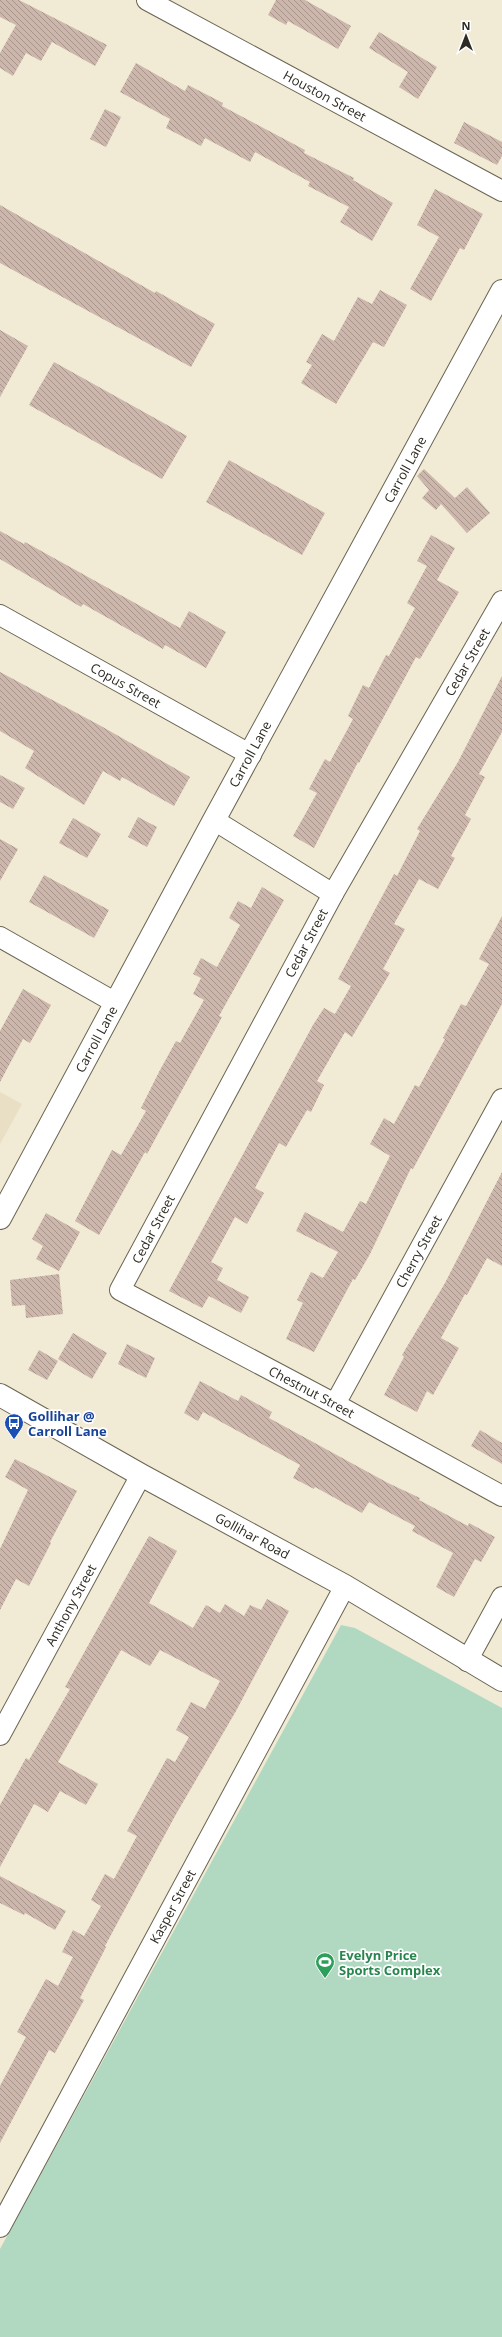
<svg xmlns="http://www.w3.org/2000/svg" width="502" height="2337" font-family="'Open Sans',sans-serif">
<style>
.built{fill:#e9dfc4}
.pitch{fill:#b1d9c1}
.building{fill:url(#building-back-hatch)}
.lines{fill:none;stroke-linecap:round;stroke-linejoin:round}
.street-casing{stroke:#6a6452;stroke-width:22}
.secondary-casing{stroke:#6a6452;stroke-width:24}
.street{stroke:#fff;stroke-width:20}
.secondary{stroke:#fff;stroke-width:22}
.labels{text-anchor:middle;stroke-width:3.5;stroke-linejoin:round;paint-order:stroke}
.street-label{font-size:13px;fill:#2e2b23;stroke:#fff}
.transit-label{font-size:13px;font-weight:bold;fill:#164399;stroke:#fff;text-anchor:start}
.leisure-label{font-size:13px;font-weight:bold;fill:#27864d;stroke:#fff;text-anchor:start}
</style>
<defs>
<pattern id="building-back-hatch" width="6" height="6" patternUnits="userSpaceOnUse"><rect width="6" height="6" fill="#cdb7ad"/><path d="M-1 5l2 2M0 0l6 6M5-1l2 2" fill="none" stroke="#a7958c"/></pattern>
</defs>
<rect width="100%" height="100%" fill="#f1ead5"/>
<path class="built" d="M0 1092 22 1104 0 1144Z"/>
<path class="pitch" d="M341 1625 355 1628 502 1708V2337H0V2249Z"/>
<path class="building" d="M0 0H19L107 45 95 66 52 42 41 61 26 53 13 76 0 68V53L16 25 0 17Z
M276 0H305L351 26 338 49 288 21 286 25 268 15Z
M379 32 437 67 418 99 399 87 408 72 369 48Z
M136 63 185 91 188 85 223 103 222 106 305 150 304 153 354 178 353 180 393 203 372 241 340 222 349 207 308 186 310 182 255 152 250 162 205 138 201 146 166 128 170 119 120 92Z
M105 109 121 117 106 147 90 139Z
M464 122 502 142V156L497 165 454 143Z
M435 189 483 214 464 250 460 248 431 301 410 289 439 237 417 225Z
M0 205 155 293 156 291 215 324 191 367 0 263Z
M380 290 407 305 384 347 373 342 336 404 301 383 312 365 306 362 322 334 334 341 358 297 372 304Z
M0 330 28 346 0 397Z
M54 362 187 436 162 479 29 405Z
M229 460 325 513 302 555 206 502Z
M424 469 455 498 467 487 490 513 467 533 441 504 436 510 422 498 429 490 417 476Z
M0 531 24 544 25 542 180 628 189 611 226 632 206 668 165 645 163 649 83 604 81 607 0 559Z
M431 535 455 548 437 580 459 592 420 659 416 657 359 763 358 762 314 848 293 836 317 793 309 789 325 759 330 762 353 719 348 716 363 685 369 688 386 655 389 656 415 608 407 603 427 566 417 561Z
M0 672 101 726 190 777 174 806 122 777 120 781 103 771 84 805 25 768 34 751 0 731Z
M502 676V732L479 774 485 777 465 815 471 819 451 856 455 858 438 889 419 879 394 924 405 929 383 969 390 973 352 1037 345 1032 317 1081 324 1085 311 1112 307 1110 286 1147 279 1143 255 1188 264 1193 247 1224 235 1217 211 1262 223 1268 217 1280 249 1297 241 1313 209 1296 202 1308 169 1291 313 1025 324 1008 335 1014 351 986 338 979 394 874 397 876 420 831 417 829 458 762Z
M0 775 25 788 13 809 0 802Z
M138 817 157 827 147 847 128 837Z
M73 818 101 834 87 858 59 843Z
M0 839 18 849 0 881Z
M44 875 109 910 94 938 29 902Z
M262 887 284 900 219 1016 222 1017 147 1154 145 1152 99 1235 75 1221 112 1150 121 1155 146 1111 141 1108 160 1070 176 1041 180 1043 204 1000 193 994 201 978 193 974 201 958 217 967 240 925 229 918 238 901 251 908Z
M502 916V1004L413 1169 411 1168 370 1254 355 1280 353 1279 314 1352 286 1339 303 1303 297 1300 311 1272 323 1278 338 1252 296 1231 305 1212 343 1232 360 1201 366 1204 390 1156 370 1144 384 1118 394 1124 415 1085 419 1087 445 1039 443 1038 461 1004 466 1006 489 964 479 959Z
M23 989 51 1005 30 1043 23 1039 0 1082V1031Z
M502 1172V1266L487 1258 467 1295 465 1294 441 1338 459 1348 433 1395 427 1391 417 1412 384 1395 404 1357 402 1355 445 1283Z
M46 1213 80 1232 59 1271 36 1259 43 1246 32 1239Z
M59 1274 63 1314 26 1318 25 1305 12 1306 10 1280Z
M73 1333 107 1353 92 1379 58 1359Z
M127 1344 155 1358 146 1378 118 1364Z
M39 1350 58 1361 47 1380 28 1370Z
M200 1381 238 1401 241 1395 272 1412 269 1418 388 1483 420 1498 419 1500 468 1526 469 1523 495 1537 481 1562 475 1559 454 1597 436 1587 453 1553 412 1531 415 1526 369 1502 362 1513 315 1487 314 1489 293 1478 300 1465 203 1412 198 1421 184 1413Z
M480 1430 502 1443V1464L471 1446Z
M15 1459 77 1491 50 1542 51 1543 29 1586 16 1579 0 1610V1549L28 1490 5 1477Z
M149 1536 177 1551 149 1603 193 1628 206 1605 220 1613 225 1604 244 1616 250 1605 261 1610 267 1599 289 1611 236 1711 175 1816 105 1946 106 1947 80 1998 84 2000 55 2053 49 2050 0 2143V2086L26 2037 17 2032 46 1979 58 1986 73 1957 62 1952 73 1930 84 1936 101 1906 91 1900 105 1874 114 1879 137 1836 127 1831 167 1758 175 1762 189 1737 176 1730 191 1702 205 1709 220 1681 160 1650 150 1666 121 1650 58 1762 98 1784 86 1805 60 1791 48 1812 34 1804 0 1867V1805L26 1758 29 1760 70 1689 65 1687Z
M0 1876 66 1911 55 1930 25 1913 24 1915 0 1903Z"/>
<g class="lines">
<defs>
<g id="street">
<path id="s1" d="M147 0 502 191"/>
<path id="s2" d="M502 601 333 894 120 1290 335 1404 502 1496"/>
<path id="s3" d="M0 615 251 755"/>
<path d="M214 820 333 894"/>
<path d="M0 937 116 1003"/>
<path id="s4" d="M335 1404 502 1099"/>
<path d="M467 1661 502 1597"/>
<path id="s5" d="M0 1735 141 1475"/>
<path id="s6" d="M0 2227 345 1586"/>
</g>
<g id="secondary">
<path id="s7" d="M0 1218 214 820 502 291"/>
<path id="s8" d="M0 1395 141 1475 345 1586 502 1680"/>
</g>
</defs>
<use href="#street" class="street-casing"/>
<use href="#secondary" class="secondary-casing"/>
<use href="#street" class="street"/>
<use href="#secondary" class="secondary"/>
</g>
<defs>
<symbol id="bus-pin" viewBox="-11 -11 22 30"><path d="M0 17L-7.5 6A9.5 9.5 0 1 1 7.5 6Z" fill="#1a4fb4" stroke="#fff"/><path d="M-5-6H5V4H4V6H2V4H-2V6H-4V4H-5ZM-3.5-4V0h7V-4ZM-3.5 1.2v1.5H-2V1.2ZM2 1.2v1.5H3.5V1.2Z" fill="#fff"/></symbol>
<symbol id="stadium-pin" viewBox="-11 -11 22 30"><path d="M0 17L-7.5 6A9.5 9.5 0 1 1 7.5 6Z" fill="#2e9e5b" stroke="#fff"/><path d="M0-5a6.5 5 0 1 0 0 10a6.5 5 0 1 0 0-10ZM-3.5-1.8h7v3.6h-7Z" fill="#fff"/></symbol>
</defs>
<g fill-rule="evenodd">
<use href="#bus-pin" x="3" y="1412" width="22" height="30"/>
<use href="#stadium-pin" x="314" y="1951" width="22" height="30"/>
</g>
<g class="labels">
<g class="street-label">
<text dy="5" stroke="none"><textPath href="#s1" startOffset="202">Houston Street</textPath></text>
<text dy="5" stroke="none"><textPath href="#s7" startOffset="851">Carroll Lane</textPath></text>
<text transform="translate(467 662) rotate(-60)" y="5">Cedar Street</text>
<text dy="5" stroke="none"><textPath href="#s3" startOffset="144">Copus Street</textPath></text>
<text dy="5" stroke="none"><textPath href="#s7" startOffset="527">Carroll Lane</textPath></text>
<text transform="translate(306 943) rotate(-62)" y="5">Cedar Street</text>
<text dy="5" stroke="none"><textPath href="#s7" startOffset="203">Carroll Lane</textPath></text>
<text transform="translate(153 1229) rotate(-62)" y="5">Cedar Street</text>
<text dy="5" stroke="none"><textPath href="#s4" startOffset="174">Cherry Street</textPath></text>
<text dy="5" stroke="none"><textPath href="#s2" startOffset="1005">Chestnut Street</textPath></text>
<text dy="5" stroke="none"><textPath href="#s8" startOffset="289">Gollihar Road</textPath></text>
<text dy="5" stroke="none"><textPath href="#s5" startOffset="148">Anthony Street</textPath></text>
<text dy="5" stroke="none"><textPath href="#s6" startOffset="364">Kasper Street</textPath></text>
</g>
<g class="transit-label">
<text x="28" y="1421">Gollihar @<tspan x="28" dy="15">Carroll Lane</tspan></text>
</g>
<g class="leisure-label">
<text x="339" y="1960">Evelyn Price<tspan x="339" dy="15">Sports Complex</tspan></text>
</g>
</g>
<g transform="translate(466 36)" stroke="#ffffff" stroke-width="3" paint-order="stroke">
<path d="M0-3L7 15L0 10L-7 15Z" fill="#2e2b23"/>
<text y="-6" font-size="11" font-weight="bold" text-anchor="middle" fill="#2e2b23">N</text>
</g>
</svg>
